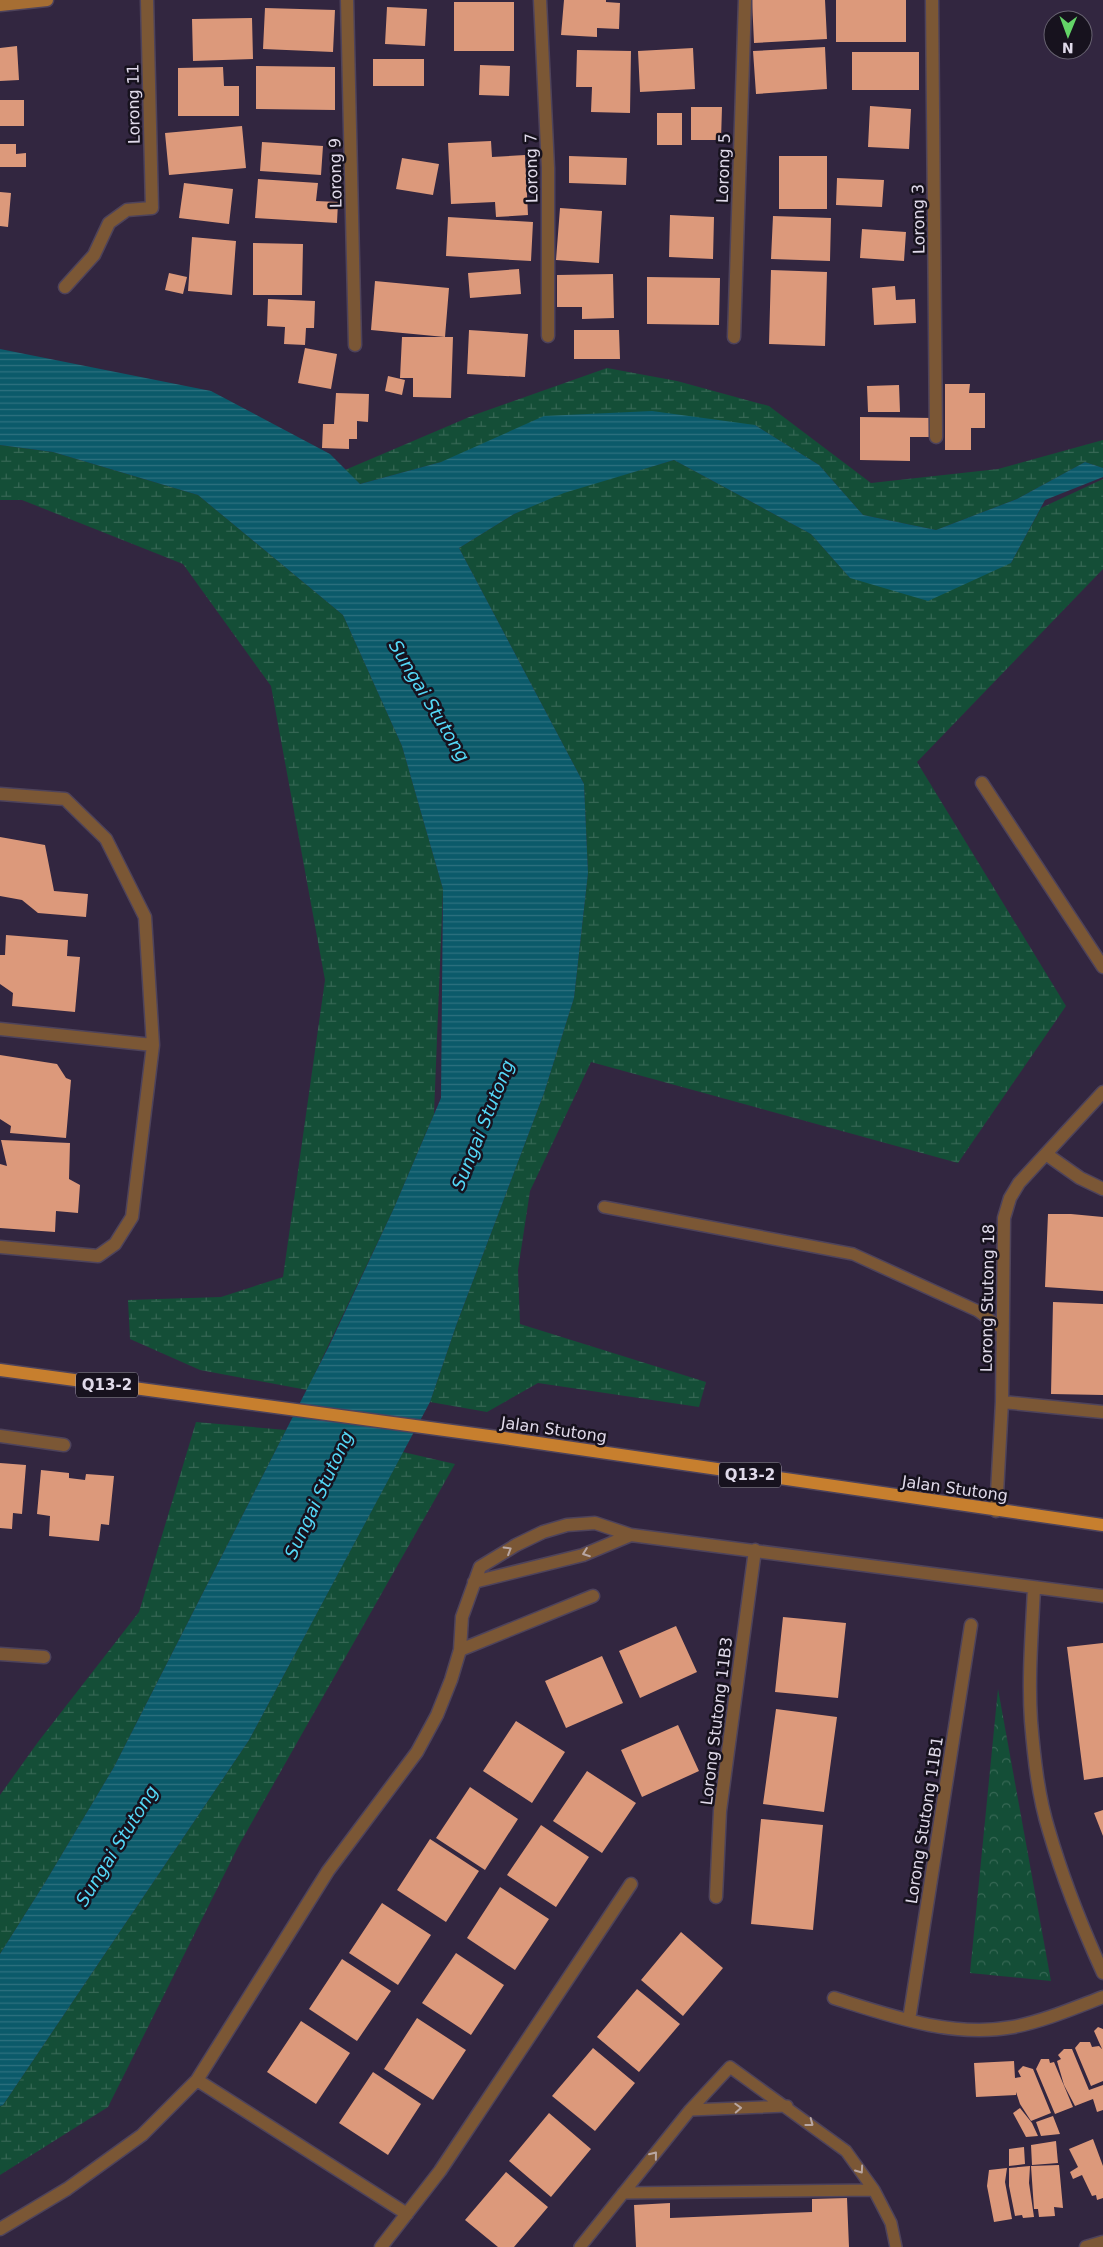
<svg xmlns="http://www.w3.org/2000/svg" width="1103" height="2247" font-family="'DejaVu Sans',sans-serif">
<style>
.wetland{fill:url(#wetland-marsh)}
.park{fill:url(#park-crowns)}
.water{fill:url(#water-rules)}
.building{fill:#dc997b}
.lines{fill:none;stroke-linecap:round;stroke-linejoin:round}
.lane-casing{stroke:#4e435b;stroke-width:14}
.street-casing{stroke:#4e435b;stroke-width:15}
.secondary-casing{stroke:#4e435b;stroke-width:15}
.primary-casing{stroke:#4e435b;stroke-width:15}
.lane{stroke:#7b5735;stroke-width:11}
.street{stroke:#7b5735;stroke-width:12}
.secondary{stroke:#a66e33;stroke-width:12}
.primary{stroke:#c77f2e;stroke-width:12}
.oneway{stroke:#b8a6a2}
.labels{text-anchor:middle;stroke-width:5;stroke-linejoin:round;paint-order:stroke}
.shield{fill:#17121e;stroke:#a49ead;stroke-width:1}
.shield-label{font-size:15px;font-weight:bold;fill:#e0daea}
.street-label{font-size:16px;fill:#e0daea;stroke:#17121e}
.water-label{font-size:18px;font-style:italic;fill:#54d8f7;stroke:#17121e}
</style>
<defs>
<pattern id="wetland-marsh" width="20" height="14" patternUnits="userSpaceOnUse" patternTransform="scale(1.25)"><rect width="20" height="14" fill="#144e37"/><path d="M1 5h8M5 5V1M11 12h8M15 12V8" fill="none" stroke="#366754"/></pattern>
<pattern id="park-crowns" width="20" height="18" patternUnits="userSpaceOnUse" patternTransform="scale(1.25)"><rect width="20" height="18" fill="#144e37"/><path d="M2 6a3 3 0 1 1 6 0M12 15a3 3 0 1 1 6 0" fill="none" stroke="#366754"/></pattern>
<pattern id="water-rules" width="6" height="5" patternUnits="userSpaceOnUse" patternTransform="scale(1.25)"><rect width="6" height="5" fill="#0b5a6a"/><path d="M0 2.5h6" fill="none" stroke="#2e717f"/></pattern>
</defs>
<rect width="100%" height="100%" fill="#322640"/>
<path class="wetland" d="M607 368 677 381 769 406 871 483 998 469 1103 440V468L1085 462 1017 499 936 530 863 515 819 465 755 425 441 462 360 484 345 470 474 415Z
M0 445 53 452 198 495 343 615 402 746 443 889 434 1114 394 1208 307 1390 200 1370 130 1339 128 1300 221 1297 283 1277 325 980 271 686 183 564 22 500H0Z
M674 460 811 534 850 578 1011 563 1041 508 1103 479V569L917 762 1066 1006 958 1163 591 1062 530 1191 518 1270 520 1324 706 1382 699 1407 538 1383 487 1412 430 1402 457 1323 544 1093 574 998 588 873 584 784 459 548 514 514 564 492Z
M196 1422 286 1430 114 1767 46 1881 0 1954V1795L38 1742 139 1612Z
M403 1452 455 1464 239 1845 108 2107 0 2175V2106L3 2105 249 1740Z"/>
<path class="park" d="M998 1689 1051 1981 970 1973Z"/>
<path class="water" d="M0 349 211 391 330 454 360 484 441 462 544 416 652 411 755 425 819 465 863 515 936 530 1017 499 1085 462 1103 468V477L1045 500 1011 563 928 601 850 578 811 534 674 460 564 493 514 514 459 548 584 784 588 873 574 998 544 1093 457 1323 430 1402 249 1740 3 2105 0 2106V1954L46 1881 114 1767 329 1346 394 1208 441 1098 443 889 402 746 343 615 198 495 53 452 0 445Z"/>
<path class="building" d="M564 0H606V2L620 3 619 29 597 28V37L561 35Z
M752 0H825L827 39 754 43Z
M836 0H906V42H836Z
M454 2H514V51H454Z
M387 7 427 9 425 46 385 44Z
M265 8 335 10 333 52 263 49Z
M252 18 253 59 193 61 192 19Z
M17 46 19 80 0 81V48Z
M825 47 827 89 756 94 753 51Z
M693 48 695 89 640 92 638 51Z
M577 50 631 51 630 113 591 112 592 87H576Z
M852 52H919V90H852Z
M373 59H424V86H373Z
M480 65 510 66 509 96 479 95Z
M256 66 335 67V110L256 109Z
M223 67 224 86H239V116H178V68Z
M0 100H24V126H0Z
M870 106 911 109 909 149 868 147Z
M691 107H722L721 140H691Z
M657 113H682V145H657Z
M242 126 246 168 169 175 165 133Z
M491 141 492 157 525 155 528 215 496 217 495 202 451 204 448 143Z
M262 142 323 146 321 175 260 171Z
M0 144H16V154L26 153V167H0Z
M569 156 627 158 626 185 569 183Z
M779 156H827V209H779Z
M402 158 439 164 433 195 396 189Z
M837 178 884 180 882 207 836 205Z
M258 179 318 183 316 201 338 202 337 223 255 218Z
M184 183 233 189 229 224 179 218Z
M0 192 11 193 8 227 0 226Z
M560 208 602 211 599 263 556 260Z
M670 215 714 217 713 259 669 257Z
M773 216 831 218 830 261 771 259Z
M448 217 533 222 531 261 446 256Z
M862 229 906 232 904 261 860 258Z
M192 237 236 241 232 295 188 291Z
M253 243 303 244 302 295H253Z
M519 269 521 294 470 298 468 273Z
M771 270 827 272 825 346 769 344Z
M169 273 187 277 183 294 165 290Z
M613 274 614 318 582 319V307H557V275Z
M647 277 720 278 719 325 647 324Z
M375 281 449 288 445 337 371 330Z
M895 286 896 300 915 299 916 323 874 325 872 288Z
M268 299 315 301 314 328H306L305 345 284 344 285 327 267 326Z
M469 330 528 334 525 377 467 374Z
M574 330H619L620 359H574Z
M402 337H453L451 398 413 397V378H400Z
M305 348 337 354 331 389 298 383Z
M388 376 405 380 402 395 385 391Z
M945 384H970L969 393H985V428H971V450H945Z
M899 385 900 412H868L867 386Z
M336 393 369 394 368 422 357 421V439H349V449L322 448 323 424H334Z
M860 417 934 418V437H910V461L860 460Z
M0 837 45 845 54 891 88 894 86 917 38 913 22 900 0 896Z
M6 935 68 940 67 956 80 957 75 1012 12 1006 13 993 0 984V955H5Z
M0 1055 57 1064 66 1078 71 1080 66 1138 10 1133 11 1126 0 1119Z
M1 1140 70 1143 69 1179 80 1185 78 1213 56 1211 55 1232 0 1228V1164L7 1166Z
M1048 1214H1071L1103 1217V1291L1045 1287Z
M1053 1302 1103 1304V1395L1051 1394Z
M0 1463 26 1465 22 1514 13 1513 12 1529 0 1528Z
M41 1470 69 1473V1478L85 1480 86 1474 114 1476 109 1525 101 1524 99 1541 49 1536 50 1516 37 1514Z
M783 1617 846 1623 838 1698 775 1692Z
M676 1626 697 1672 640 1698 619 1651Z
M1103 1643V1777L1084 1780 1067 1647Z
M602 1656 623 1703 566 1728 545 1681Z
M776 1709 837 1717 824 1812 763 1804Z
M516 1721 565 1752 532 1803 483 1771Z
M678 1725 699 1771 642 1797 621 1750Z
M587 1771 636 1803 602 1853 553 1821Z
M470 1787 518 1819 485 1870 436 1838Z
M1103 1810V1836L1094 1813Z
M761 1819 823 1825 813 1930 751 1924Z
M541 1825 589 1857 556 1907 507 1875Z
M430 1839 479 1871 446 1922 397 1890Z
M500 1887 549 1919 515 1970 467 1938Z
M382 1903 431 1935 398 1985 349 1953Z
M681 1932 723 1968 683 2016 641 1980Z
M456 1953 504 1985 471 2035 422 2003Z
M342 1959 391 1991 357 2041 309 2009Z
M637 1989 680 2024 639 2072 597 2037Z
M417 2018 466 2050 433 2100 384 2069Z
M301 2021 350 2053 316 2104 267 2072Z
M1098 2027 1103 2029V2081L1091 2086 1075 2048 1080 2042H1090L1092 2047 1099 2046 1102 2049 1094 2031Z
M593 2048 635 2083 595 2131 552 2096Z
M1064 2049H1072L1089 2090 1103 2085V2110L1097 2112 1093 2099 1075 2106 1064 2085 1057 2061 1061 2059 1058 2055Z
M1041 2059H1049L1050 2063 1054 2062 1073 2107 1055 2114 1036 2069Z
M1014 2061 1015 2078 1021 2077 1018 2071 1023 2066 1033 2069 1051 2113 1031 2121 1020 2104 1016 2092V2095L976 2097 974 2063Z
M373 2072 421 2104 388 2155 339 2123Z
M1020 2108 1032 2123 1038 2136 1026 2137 1013 2113Z
M549 2113 591 2149 551 2197 509 2161Z
M1053 2116 1060 2134 1041 2136 1036 2122Z
M1093 2139 1103 2166V2198L1097 2200 1096 2195 1092 2196 1082 2175 1073 2179 1070 2172 1078 2167 1069 2149Z
M1056 2141 1058 2163 1032 2165 1031 2145Z
M1024 2147 1025 2164 1009 2166V2149Z
M1059 2165 1063 2208 1054 2207 1055 2216 1039 2217 1038 2209H1034L1031 2166Z
M1030 2166 1029 2183 1034 2217 1023 2218 1022 2215 1015 2216 1009 2186V2168Z
M1007 2168 1005 2182 1012 2219 994 2222 987 2186 989 2170Z
M506 2172 548 2207 514 2247H498L465 2220Z
M847 2198 849 2247H636L634 2205 670 2203V2218L812 2212V2199Z"/>
<g class="lines">
<defs>
<path id="lane" d="M604 1207 853 1254 978 1311 1003 1329
M690 2110 787 2106
M623 2193 874 2190
M580 2247 690 2110 730 2067 846 2151 874 2190 891 2223 896 2247"/>
<path id="street" d="M347 0 355 345
M540 0 548 168V336
M932 0 936 437
M65 287 94 255 109 223 127 210 152 208 147 0
M734 337 745 0
M982 783 1103 967
M0 794 65 799 106 839 145 917 153 1045 132 1217 115 1244 98 1256 0 1247
M0 1029 153 1045
M1046 1154 1080 1178 1103 1189
M1002 1402 1103 1412
M0 1436 64 1445
M996 1511 1002 1402 1004 1218 1010 1198 1019 1183 1103 1092
M474 1582 583 1555 631 1535
M1034 1588C1032 1632 1028 1677 1031 1721 1034 1757 1038 1796 1049 1831 1063 1879 1082 1927 1103 1973
M460 1650 593 1596
M0 1654 44 1657
M716 1897 720 1811 755 1550
M834 1998C891 2016 952 2038 1013 2027 1044 2021 1074 2008 1103 1997
M909 2020 971 1625
M197 2080 407 2214
M0 2229 67 2189 142 2135 197 2080 328 1871 417 1752 437 1715 451 1680 460 1650 462 1617 480 1567 516 1545 543 1532 567 1525 595 1523 631 1535 1103 1596
M381 2247 440 2171 631 1884
M1086 2247 1103 2242"/>
<path id="secondary" d="M0 5 47 0"/>
<path id="primary" d="M0 1370 504 1438 1103 1525"/>
</defs>
<use href="#lane" class="lane-casing"/>
<use href="#street" class="street-casing"/>
<use href="#secondary" class="secondary-casing"/>
<use href="#primary" class="primary-casing"/>
<use href="#lane" class="lane"/>
<use href="#street" class="street"/>
<use href="#secondary" class="secondary"/>
<use href="#primary" class="primary"/>
</g>
<defs><path id="oneway-chevron" d="M-2-3.5L2.5 0L-2 3.5" fill="none" stroke-width="1.6" stroke-linecap="round" stroke-linejoin="round" transform="scale(1.25)"/></defs>
<g class="oneway">
<use href="#oneway-chevron" transform="translate(508 1550) rotate(-31)"/>
<use href="#oneway-chevron" transform="translate(586 1553) rotate(160)"/>
<use href="#oneway-chevron" transform="translate(738 2108) rotate(-3)"/>
<use href="#oneway-chevron" transform="translate(810 2123) rotate(37)"/>
<use href="#oneway-chevron" transform="translate(654 2155) rotate(-51)"/>
<use href="#oneway-chevron" transform="translate(860 2170) rotate(55)"/>
</g>
<g class="labels">
<g class="shield">
<rect x="76" y="1372.5" width="62" height="25" rx="4"/>
<rect x="719" y="1462.5" width="62" height="25" rx="4"/>
</g>
<g class="shield-label">
<text x="107" y="1390">Q13-2</text>
<text x="750" y="1480">Q13-2</text>
</g>
<g class="street-label">
<text transform="translate(133 104) rotate(-91)" y="6">Lorong 11</text>
<text transform="translate(531 168) rotate(-91)" y="6">Lorong 7</text>
<text transform="translate(723 168) rotate(-88)" y="6">Lorong 5</text>
<text transform="translate(335 173) rotate(-91)" y="6">Lorong 9</text>
<text transform="translate(918 219) rotate(-91)" y="6">Lorong 3</text>
<text transform="translate(987 1298) rotate(-89)" y="6">Lorong Stutong 18</text>
<text transform="translate(554 1429) rotate(8)" y="6">Jalan Stutong</text>
<text transform="translate(955 1488) rotate(8)" y="6">Jalan Stutong</text>
<text transform="translate(716 1721) rotate(-83)" y="6">Lorong Stutong 11B3</text>
<text transform="translate(924 1820) rotate(-81)" y="6">Lorong Stutong 11B1</text>
</g>
<g class="water-label">
<text transform="translate(429 701) rotate(59)" y="6">Sungai Stutong</text>
<text transform="translate(483 1125) rotate(-68)" y="6">Sungai Stutong</text>
<text transform="translate(319 1495) rotate(-65)" y="6">Sungai Stutong</text>
<text transform="translate(117 1846) rotate(-58)" y="6">Sungai Stutong</text>
</g>
</g>
<g transform="translate(1068 35) rotate(181)"><circle r="24" fill="#17121e" stroke="#676270"/>
<path d="M0-4L9 19L0 12L-9 19Z" fill="#64d468"/>
<text y="-8" font-size="14" font-weight="bold" text-anchor="middle" fill="#e0daea">N</text>
</g>
</svg>
